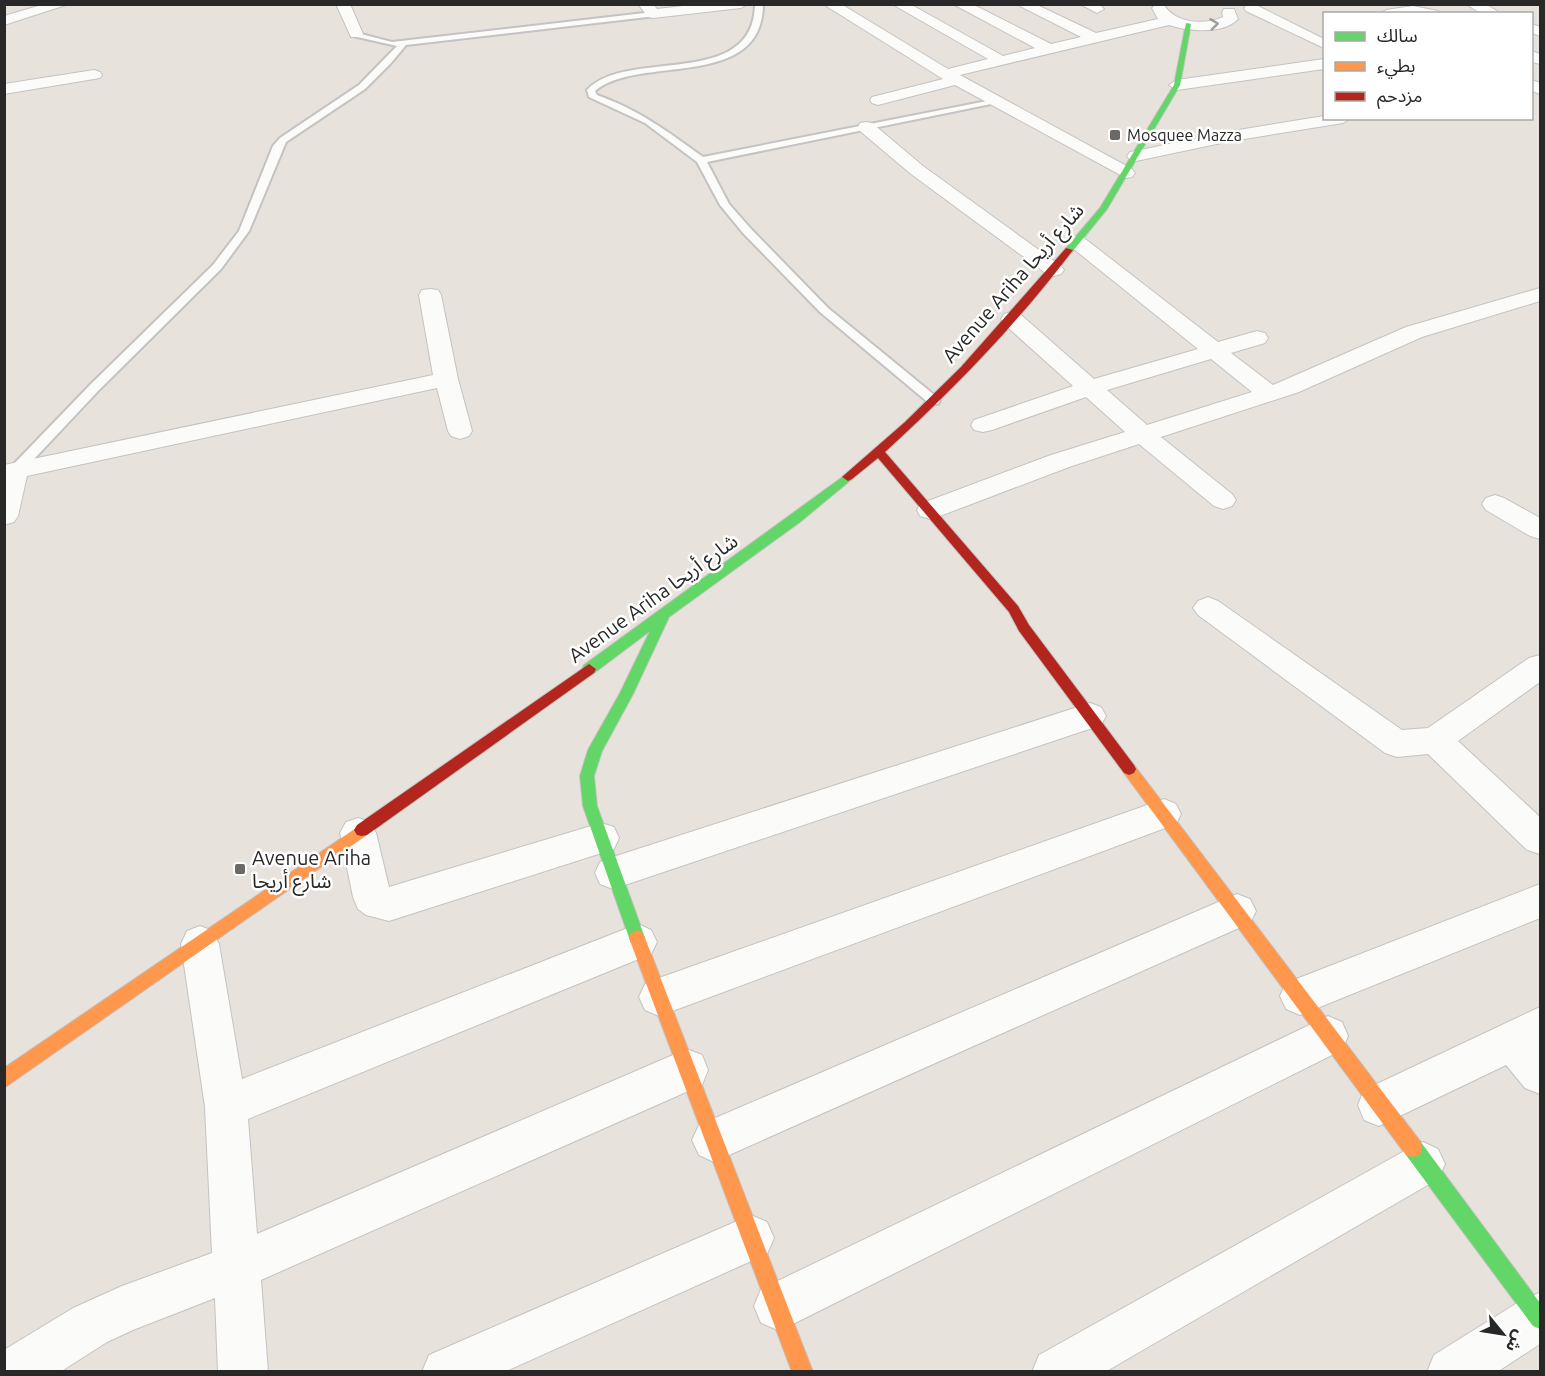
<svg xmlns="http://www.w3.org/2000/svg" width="1545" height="1376" font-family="Ubuntu,'Noto Sans Arabic',sans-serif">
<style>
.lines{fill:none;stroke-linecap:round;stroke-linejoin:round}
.lane-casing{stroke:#c4c2c3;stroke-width:4}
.street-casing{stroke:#c4c2c3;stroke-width:2}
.fast-casing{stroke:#c4c2c3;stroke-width:2}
.slow-casing{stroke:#c4c2c3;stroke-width:2}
.jam-casing{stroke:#c4c2c3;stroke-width:2}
.lane{fill:#fbfbfa;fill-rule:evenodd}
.street{fill:#fbfbfa;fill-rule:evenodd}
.fast{fill:#63d668;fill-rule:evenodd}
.slow{fill:#ff974d;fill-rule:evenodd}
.jam{fill:#b3261e;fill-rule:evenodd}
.oneway{stroke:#9c9c9c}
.poi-dot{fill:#6b6967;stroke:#fff;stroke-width:2}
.labels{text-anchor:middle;stroke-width:5;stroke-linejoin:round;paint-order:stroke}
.far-poi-label{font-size:16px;fill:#282828;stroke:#fff;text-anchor:start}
.street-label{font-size:20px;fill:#282828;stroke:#fff}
.poi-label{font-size:20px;fill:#282828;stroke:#fff;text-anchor:start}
</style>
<rect width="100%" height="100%" fill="#e7e3dc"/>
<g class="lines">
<defs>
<path id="lane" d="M755 4H763C763 92 637 54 595 91L597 95C639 110 667 131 703 157L997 99 1001 102 707 162 729 204 751 229 828 308 938 398 940 401 938 404H930L820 312 743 233 720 205 697 162 645 123 589 97 587 90C626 47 754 91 755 4Z
M653 12 656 16 406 45 391 63 365 89 286 142 249 231 221 269 99 390 20 474H10L8 471 10 468 91 384 213 265 239 231 273 146 280 138 359 85 397 46 353 36V32L392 42Z"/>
<path id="street" d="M45 4H69L4 25V16Z
M336 4H350L363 34 361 37H351Z
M638 4H653L657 9 700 4H748L741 8 653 18 648 17Z
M823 4H841L948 69 988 59 892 4H910L1003 56 1035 48 953 4H972L1051 44 1081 37 1016 4H1035L1096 33 1158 19 1152 8 1156 4 1164 5C1176 24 1204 25 1223 17L1222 12 1224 9H1234L1238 19C1223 35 1187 31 1169 25L960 75 1132 169 1135 173 1132 177 1126 178 955 85 878 105 872 103 870 100 872 97 943 79Z
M1080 4H1099L1104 9 1097 13Z
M1248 4 1256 5 1324 39V48L1246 11 1244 8Z
M1466 4H1485L1502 14H1482Z
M1413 6 1438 11 1440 14H1379L1386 10Z
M1532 24 1540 27V36L1532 33Z
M1532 51 1540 54V64L1532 62Z
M1324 59V69L1177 90 1169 85 1177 80Z
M94 70 100 72 102 75 100 78 4 94V84Z
M1532 80 1540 83V94L1532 91Z
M1324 116V118H1351L1343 123 1226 142 1136 161 1130 160 1127 156 1130 152 1136 151 1226 132Z
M866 122 872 123 923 166 1061 266 1064 270 1061 274 1054 276 1047 274 911 174 860 131 858 127 860 123Z
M1077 236 1084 238 1218 342 1257 331 1265 333 1268 338 1265 343 1231 353 1273 385 1406 327 1540 288V301L1422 337 1299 392 1161 437 1232 494 1236 500 1232 506 1223 509 1214 506 1139 444 1069 467 940 516 930 519 920 516 917 510 920 504 1051 455 1125 432 1086 397 992 430 983 432 974 430 971 425 974 420 1073 386 1004 324 1001 319 1004 314 1012 312 1020 314 1094 379 1198 349 1070 246 1067 242 1070 238ZM1211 359 1252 392 1147 425 1107 390Z
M430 289 438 290 441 295 458 379 472 431 469 436 460 439 451 436 448 431 437 388 27 476 18 516 14 522 4 525V465L433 375 419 295 422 290Z
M1495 495 1504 498 1540 518V539L1530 536 1486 510 1482 504 1486 498Z
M1208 597 1218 601 1402 730 1428 728 1529 658 1540 655V682L1458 741 1540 817V854L1527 850 1428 754 1397 757 1385 753 1198 615 1193 608 1198 601Z
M1090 703 1101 707 1106 716 1101 725 613 889 600 884 595 873 600 862 613 857Z
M1164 799 1176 804 1181 814 1176 824 659 1016 645 1010 639 997 645 984 659 978Z
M358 818 370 822 376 833 389 887 601 823 614 827 619 838 614 849 389 921 366 915 358 909 353 897 340 833 346 822Z
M1540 884V918L1300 1015 1286 1009 1280 996 1286 983Z
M1237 894 1250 899 1256 911 1250 923 729 1155 714 1162 699 1155 692 1140 699 1125Z
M638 924 651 930 657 942 651 954 248 1119 257 1234 687 1049 702 1055 708 1070 702 1085 261 1280 268 1372H218L215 1298 133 1330 107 1342 60 1372H4V1350L73 1308 122 1286 212 1253 205 1107 181 944 187 931 200 926 213 931 219 944 242 1079Z
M1540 1007V1094L1525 1088 1506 1065 1379 1126 1364 1120 1358 1105 1364 1090Z
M1328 1016 1342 1022 1348 1036 1342 1050 795 1323 778 1330 761 1323 754 1306 761 1289Z
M1423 1142 1438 1149 1445 1164 1438 1179 1105 1372H1032L1039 1355 1408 1149Z
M751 1215 767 1222 774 1238 767 1254 504 1372H422L429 1355Z
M1539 1293 1540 1344 1497 1372H1427L1434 1355 1522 1300Z"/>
<path id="fast" d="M1186 23 1191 24 1180 85 1107 209 1072 252H1066V248L1100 208 1174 85Z
M848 473 854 477 852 479 800 522 669 617 633 694 602 751 594 776 597 806 645 938 643 943 637 946 631 943 583 806 580 776 588 750 620 693 650 631 594 673 589 674 582 669 584 665Z
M1413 1139 1420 1141 1540 1303V1329L1533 1326 1406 1155 1404 1148 1406 1141Z"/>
<path id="slow" d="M1129 763 1134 765 1420 1141 1422 1148 1420 1155 1413 1157 1406 1155 1124 773 1122 769 1124 765Z
M362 824 367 825 370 830 367 835 4 1088V1068Z
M637 930 643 933 645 938 813 1372H792L629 938 631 933Z"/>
<path id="jam" d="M1066 248 1073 250C1018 323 953 390 885 452L1018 606 1029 625 1134 765 1136 769 1134 773 1129 775 1124 773 1019 631 1009 612 878 458 852 479 848 481 842 477 905 422 961 367Z
M589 664 596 669 594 673 367 835 362 836 357 835 354 830 357 825Z"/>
</defs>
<use href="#lane" class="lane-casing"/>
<use href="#street" class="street-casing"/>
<use href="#fast" class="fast-casing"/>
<use href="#slow" class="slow-casing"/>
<use href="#jam" class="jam-casing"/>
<use href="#lane" class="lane"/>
<use href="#street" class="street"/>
<use href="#fast" class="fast"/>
<use href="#slow" class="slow"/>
<use href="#jam" class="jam"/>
</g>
<defs><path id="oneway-chevron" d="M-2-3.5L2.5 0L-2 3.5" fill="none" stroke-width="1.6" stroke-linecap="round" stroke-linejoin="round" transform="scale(1.5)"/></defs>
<use class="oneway" href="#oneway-chevron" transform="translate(1214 24) rotate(-7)"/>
<g class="poi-dot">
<rect x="1109" y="129" width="12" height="12" rx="3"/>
<rect x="234" y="863" width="12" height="12" rx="3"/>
</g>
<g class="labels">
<g class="far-poi-label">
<text x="1127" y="141">Mosquee Mazza</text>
</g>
<g class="street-label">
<text transform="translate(1013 283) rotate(-49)" y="7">Avenue Ariha شارع أريحا</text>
<text transform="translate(653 598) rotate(-36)" y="7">Avenue Ariha شارع أريحا</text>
</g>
<g class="poi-label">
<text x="252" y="865">Avenue Ariha<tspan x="252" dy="23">شارع أريحا</tspan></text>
</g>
</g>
<rect width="1545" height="1376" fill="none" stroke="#282828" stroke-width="12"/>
<rect x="1323" y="12" width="210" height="108" fill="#ffffff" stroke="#a9a9a9" stroke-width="1.5"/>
<rect x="1335" y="32" width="30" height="9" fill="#63d668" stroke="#a9a9a9" stroke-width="1.5"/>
<text x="1377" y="42" font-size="18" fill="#282828">سالك</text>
<rect x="1335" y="62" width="30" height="9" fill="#ff974d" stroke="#a9a9a9" stroke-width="1.5"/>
<text x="1377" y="72" font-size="18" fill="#282828">بطيء</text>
<rect x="1335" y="92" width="30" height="9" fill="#b3261e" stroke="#a9a9a9" stroke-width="1.5"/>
<text x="1377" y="102" font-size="18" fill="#282828">مزدحم</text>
<g transform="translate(1503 1334) rotate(120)" stroke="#ffffff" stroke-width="4.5" paint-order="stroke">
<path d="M0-4.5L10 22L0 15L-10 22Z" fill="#282828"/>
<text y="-9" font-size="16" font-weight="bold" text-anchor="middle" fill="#282828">ش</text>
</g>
</svg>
